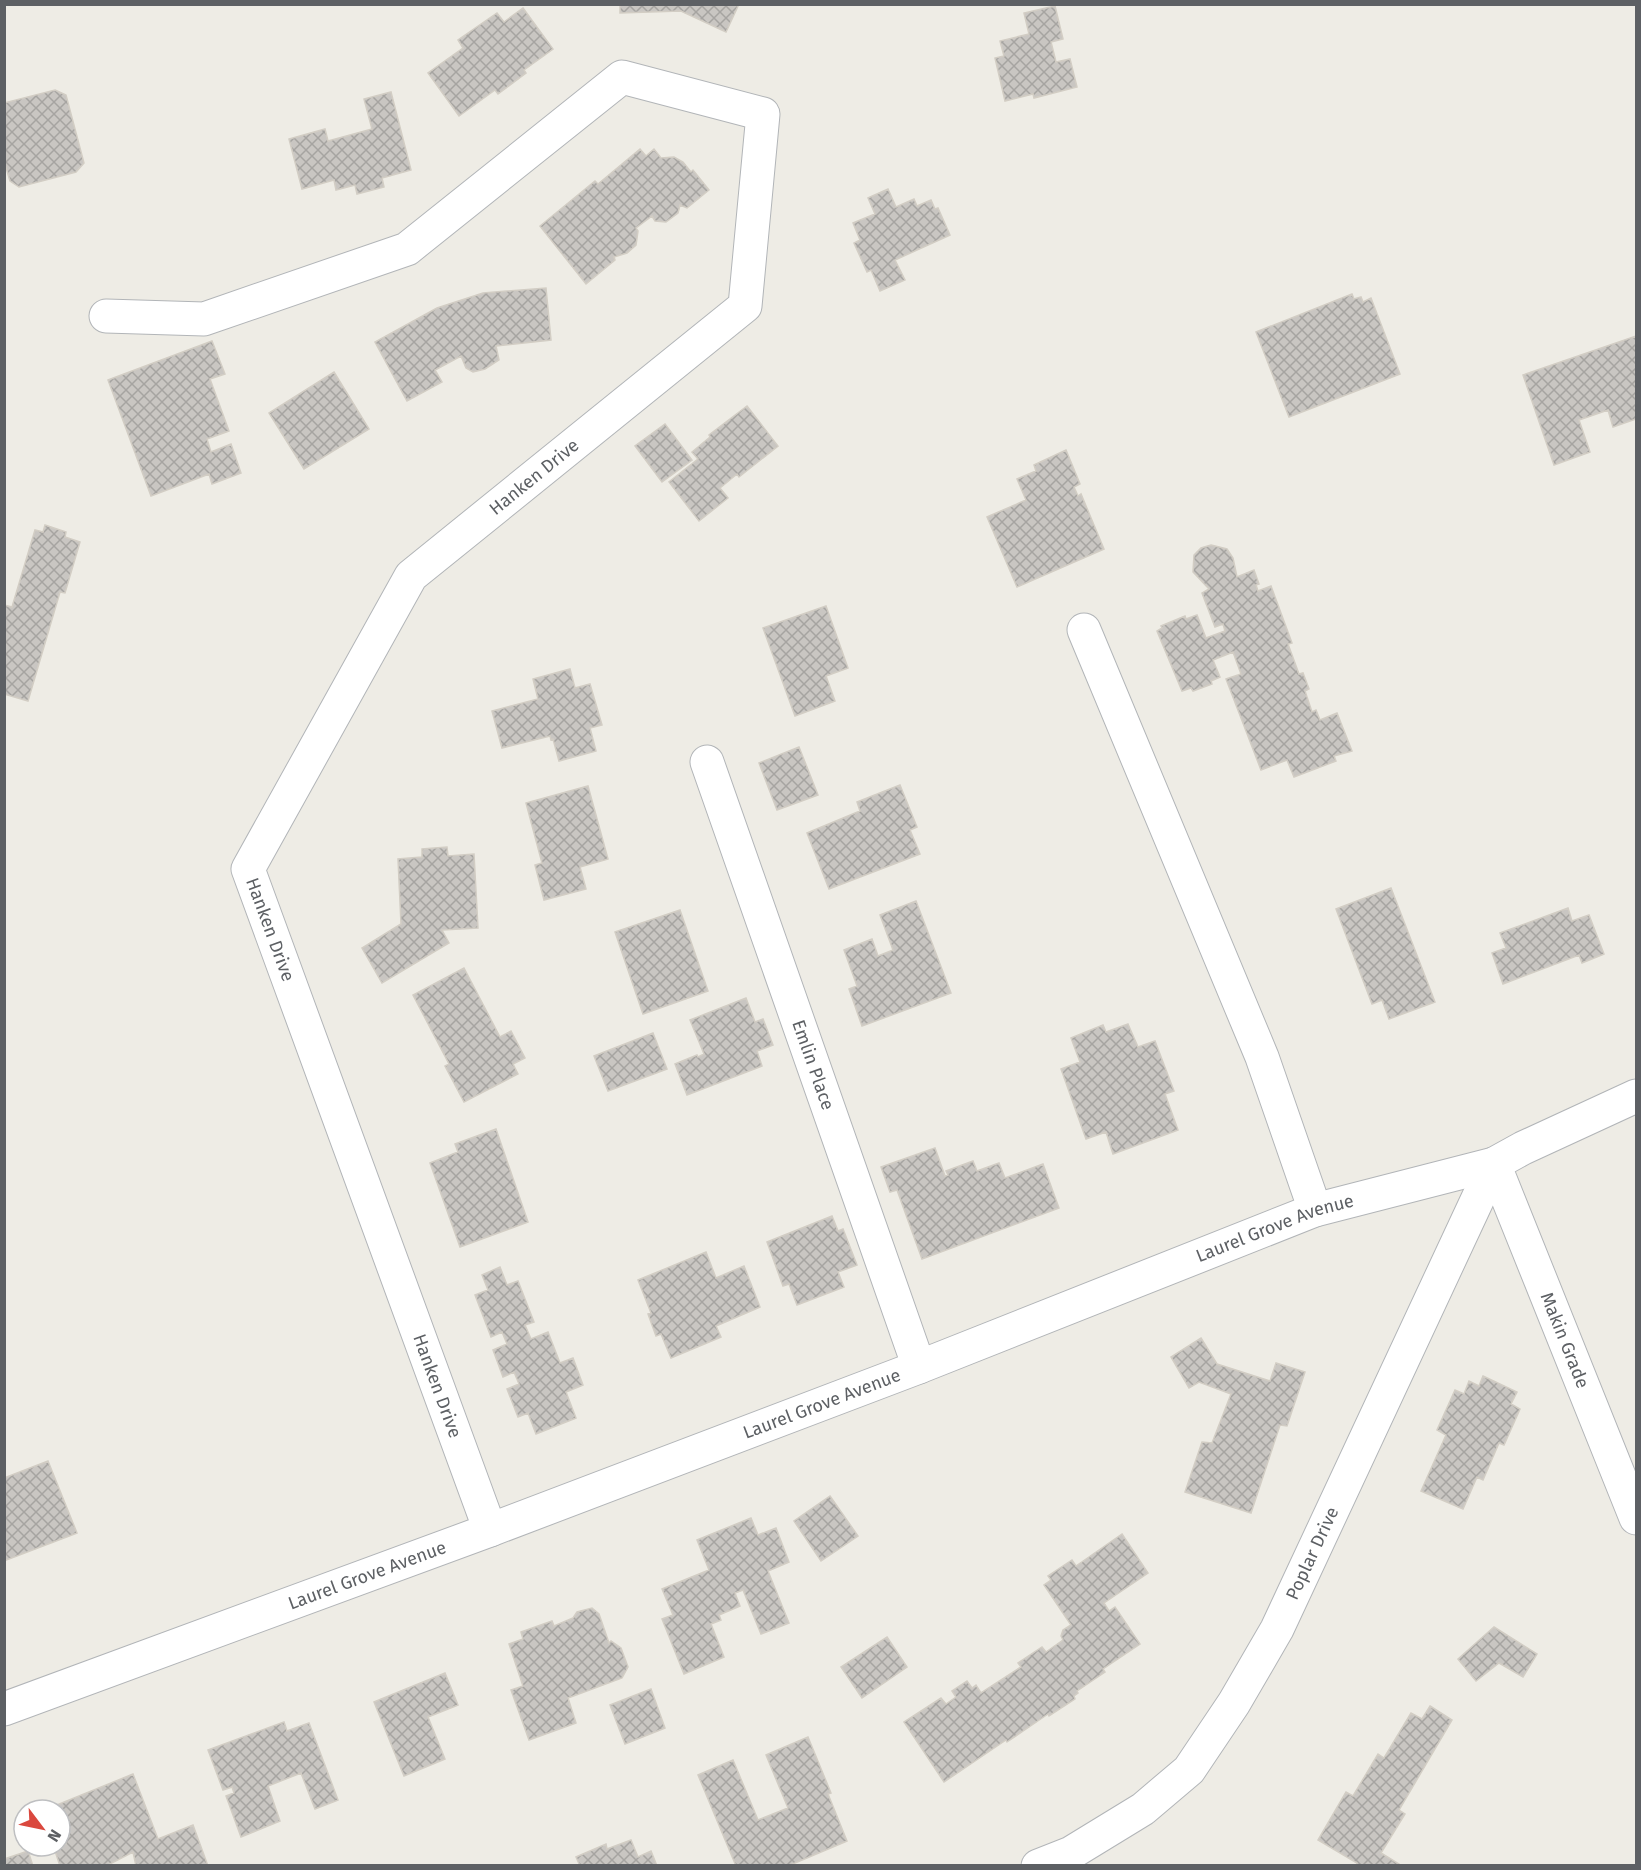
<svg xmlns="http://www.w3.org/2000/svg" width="1641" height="1870" font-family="'Fira Sans',sans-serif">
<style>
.building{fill:url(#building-cross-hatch);stroke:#d2cdc4;stroke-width:1.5}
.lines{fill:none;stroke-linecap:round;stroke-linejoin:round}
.minor-casing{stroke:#b2b5b8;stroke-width:35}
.minor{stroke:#fff;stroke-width:33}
.labels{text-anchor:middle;stroke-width:6;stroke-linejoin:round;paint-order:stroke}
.street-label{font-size:18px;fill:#5d6064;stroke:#fff}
</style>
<defs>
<pattern id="building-cross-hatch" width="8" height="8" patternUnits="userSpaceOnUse" patternTransform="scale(1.5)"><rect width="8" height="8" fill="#c9c6c2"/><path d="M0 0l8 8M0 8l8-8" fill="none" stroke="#a6a4a1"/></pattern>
</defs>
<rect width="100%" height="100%" fill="#eeece5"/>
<path class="building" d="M620 4H739L726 32 681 11 620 13Z
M1055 6 1063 39 1051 42 1056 62 1070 59 1077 87 1034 98 1033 94 1005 101 995 58 1004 56 1000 41 1029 34 1024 13Z
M523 8 553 49 524 70 526 73 498 94 495 90 459 116 428 73 463 48 458 40 497 13 504 22Z
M55 90 66 95 84 163 76 172 19 187 10 181 4 161V103Z
M391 92 411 170 382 178 384 187 357 194 355 185 336 190 334 180 302 189 289 139 325 129 328 141 372 129 364 99Z
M640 149 646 156 654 149 661 158 674 157 683 162 691 172 693 170 709 190 687 208 680 205 678 213 666 222 655 221 652 216 636 228 638 231 636 245 627 253 614 257 615 260 586 284 540 226 595 181 598 184Z
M888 189 896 207 914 199 917 206 931 200 935 209 938 208 950 235 895 260 905 280 880 291 871 270 867 272 854 243 860 240 853 223 875 214 868 198Z
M546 288 551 340 496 346 499 360 485 369 473 372 466 368 461 356 435 370 442 382 407 401 375 342 437 308 483 293Z
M1352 294 1354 299 1361 297 1363 302 1371 298 1400 374 1289 417 1256 332Z
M1636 336V419L1613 427 1608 410 1579 420 1590 452 1554 465 1523 375Z
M212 341 225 374 210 379 229 431 207 439 211 452 231 444 241 473 212 484 209 474 151 496 108 380Z
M334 372 369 429 304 469 269 413Z
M747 406 778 446 739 477 737 474 720 488 728 498 699 521 669 482 698 459 692 452 710 437 709 435Z
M665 424 692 460 662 482 635 446Z
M1066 450 1080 484 1074 487 1078 496 1081 494 1104 549 1017 587 987 517 1026 500 1017 479 1036 471 1034 465Z
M45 525 66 532 65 537 80 542 65 593 60 592 28 701 4 694V605L12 607 35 530 43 532Z
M1211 545 1227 549 1233 558 1237 577 1254 570 1259 584 1256 585 1258 591 1271 586 1292 643 1288 644 1299 674 1303 673 1309 689 1305 691 1312 712 1316 710 1320 720 1337 713 1352 751 1334 756 1336 761 1294 777 1287 760 1261 770 1226 679 1241 674 1233 652 1213 660 1220 677 1211 681 1212 684 1193 691 1191 688 1182 691 1157 631 1162 628 1161 626 1185 616 1186 619 1197 615 1206 638 1225 631 1223 624 1215 627 1202 593 1209 589 1193 572 1194 555 1201 548Z
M826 606 848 668 826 676 835 701 795 716 763 628Z
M570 669 575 688 590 684 602 725 590 728 596 751 559 761 553 739 551 740 550 736 502 748 492 711 538 699 533 679Z
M799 747 818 795 777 810 759 763Z
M900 785 917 827 910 830 920 854 829 889 807 833 860 811 857 802Z
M588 786 608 859 580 867 586 889 544 900 535 865 542 863 526 803Z
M447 847 448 856 474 854 478 928 442 930 449 943 382 983 362 948 401 924 398 859 422 857V849Z
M1391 888 1435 1002 1389 1019 1382 1000 1372 1004 1336 909Z
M916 901 951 993 862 1026 849 989 857 986 844 950 872 939 878 956 893 950 880 915Z
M1568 908 1572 921 1589 915 1604 954 1582 963 1579 955 1503 984 1492 953 1506 948 1500 933Z
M680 910 708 991 643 1014 615 932Z
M464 968 500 1037 511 1031 525 1058 513 1064 518 1074 464 1102 445 1066 449 1064 413 995Z
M746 998 755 1022 763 1019 773 1045 757 1051 762 1066 687 1095 675 1064 697 1055 698 1057 704 1054 690 1020Z
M1128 1024 1138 1047 1155 1041 1174 1091 1165 1094 1178 1130 1113 1154 1106 1132 1086 1139 1061 1069 1080 1062 1071 1038 1103 1025 1106 1032Z
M653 1033 667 1069 608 1091 594 1056Z
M496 1129 528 1222 460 1247 430 1163 458 1152 455 1144Z
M935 1148 945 1176 948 1175 946 1171 973 1161 977 1171 999 1163 1005 1178 1043 1164 1059 1208 922 1259 897 1190 890 1192 881 1167Z
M832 1216 838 1231 843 1229 857 1265 838 1272 844 1287 797 1305 789 1284 783 1286 767 1242Z
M706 1252 716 1278 744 1266 760 1307 716 1326 721 1337 671 1358 661 1334 656 1336 648 1314 651 1313 638 1280Z
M500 1267 507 1285 518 1281 534 1322 525 1325 531 1339 548 1332 560 1363 573 1358 583 1385 566 1392 576 1418 536 1434 528 1413 518 1417 507 1389 519 1384 514 1372 503 1377 493 1350 507 1344 502 1332 491 1337 475 1295 488 1290 482 1275Z
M1201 1338 1217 1364 1270 1381 1276 1363 1305 1372 1287 1426 1280 1425 1251 1513 1185 1492 1202 1442 1212 1443 1231 1394 1199 1382 1189 1388 1171 1357Z
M1483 1376 1517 1392 1511 1404 1520 1409 1504 1445 1499 1443 1483 1480 1477 1477 1463 1509 1421 1491 1446 1435 1437 1430 1455 1390 1464 1394 1469 1381 1479 1386Z
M48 1461 77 1533 4 1561V1478Z
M830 1496 858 1536 821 1561 794 1521Z
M751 1518 758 1535 776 1528 789 1562 768 1571 789 1623 761 1634 743 1590 735 1593 740 1606 719 1615 721 1620 711 1624 724 1657 684 1674 662 1619 673 1615 662 1589 709 1570 697 1540Z
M1122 1534 1148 1573 1104 1603 1109 1611 1115 1607 1140 1644 1103 1669 1105 1672 1077 1691 1078 1693 1074 1696 1075 1699 1049 1716 1048 1714 1007 1742 1006 1740 944 1782 904 1722 941 1698 946 1704 956 1697 952 1691 967 1681 972 1688 976 1685 981 1693 1021 1667 1018 1663 1042 1647 1046 1652 1063 1640 1061 1636 1063 1630 1071 1625 1044 1585 1051 1580 1048 1576 1072 1560 1076 1566Z
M592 1608 599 1614 609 1643 611 1641 621 1648 628 1667 622 1678 568 1698 576 1723 529 1740 511 1690 523 1686 509 1644 523 1639 521 1632 552 1621 554 1626 573 1618 577 1612Z
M1494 1627 1537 1654 1523 1677 1499 1663 1476 1681 1458 1659Z
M887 1637 907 1667 862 1698 841 1667Z
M445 1673 458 1705 428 1717 445 1759 404 1776 374 1702Z
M651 1689 665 1728 625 1744 610 1705Z
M1430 1706 1452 1720 1399 1810 1405 1814 1381 1853 1399 1864 1398 1866H1356L1357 1863 1318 1840 1346 1792 1353 1796 1378 1754 1384 1758 1411 1713 1422 1719Z
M284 1722 287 1731 309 1723 338 1800 315 1809 301 1773 268 1786 280 1821 241 1837 226 1796 234 1793 232 1787 223 1790 208 1750Z
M808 1737 831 1793 828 1794 847 1841 788 1866H736L698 1775 733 1760 758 1820 788 1808 766 1755Z
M133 1774 158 1839 193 1825 208 1866H136L133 1852 106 1866H60L54 1848 66 1844 60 1828V1810H53L52 1807Z
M631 1840 638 1857 651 1851 657 1866H580L576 1857 606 1844 607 1849Z
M28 1851 33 1866H4V1859Z"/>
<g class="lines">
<defs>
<g id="minor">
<path id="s1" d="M106 316 204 319 407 249 622 77 763 114 745 306 411 576 248 869 490 1530"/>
<path d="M1084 630 1262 1057 1315 1210"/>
<path id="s2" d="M707 762 919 1367"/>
<path id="s3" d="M1494 1164 1636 1518"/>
<path id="s4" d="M4 1709 490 1530 919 1367 1315 1210 1494 1164 1523 1148 1636 1096"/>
<path id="s5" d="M1038 1866 1071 1853 1143 1809 1189 1770 1234 1703 1277 1629 1494 1164"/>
</g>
</defs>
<use href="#minor" class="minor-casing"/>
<use href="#minor" class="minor"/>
</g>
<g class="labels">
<g class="street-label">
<text transform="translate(534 477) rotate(-39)" y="6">Hanken Drive</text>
<text dy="6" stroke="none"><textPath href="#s1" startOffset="1756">Hanken Drive</textPath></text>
<text dy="6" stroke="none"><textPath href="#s2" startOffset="321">Emlin Place</textPath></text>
<text dy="6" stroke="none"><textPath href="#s4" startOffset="1359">Laurel Grove Avenue</textPath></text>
<text dy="6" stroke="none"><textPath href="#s3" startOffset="190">Makin Grade</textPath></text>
<text dy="6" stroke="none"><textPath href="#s1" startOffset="2242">Hanken Drive</textPath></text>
<text dy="6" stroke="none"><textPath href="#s4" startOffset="873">Laurel Grove Avenue</textPath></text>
<text dy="6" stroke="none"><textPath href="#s5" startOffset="430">Poplar Drive</textPath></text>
<text dy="6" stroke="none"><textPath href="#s4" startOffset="387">Laurel Grove Avenue</textPath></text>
</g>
</g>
<rect width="1641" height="1870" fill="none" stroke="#5d6064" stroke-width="12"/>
<g transform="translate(42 1828) rotate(122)"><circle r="28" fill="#ffffff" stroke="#bebfc1" stroke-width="1.5"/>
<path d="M0-4.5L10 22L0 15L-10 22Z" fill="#da483e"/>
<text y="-9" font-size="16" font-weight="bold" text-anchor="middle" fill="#5d6064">N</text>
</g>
</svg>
